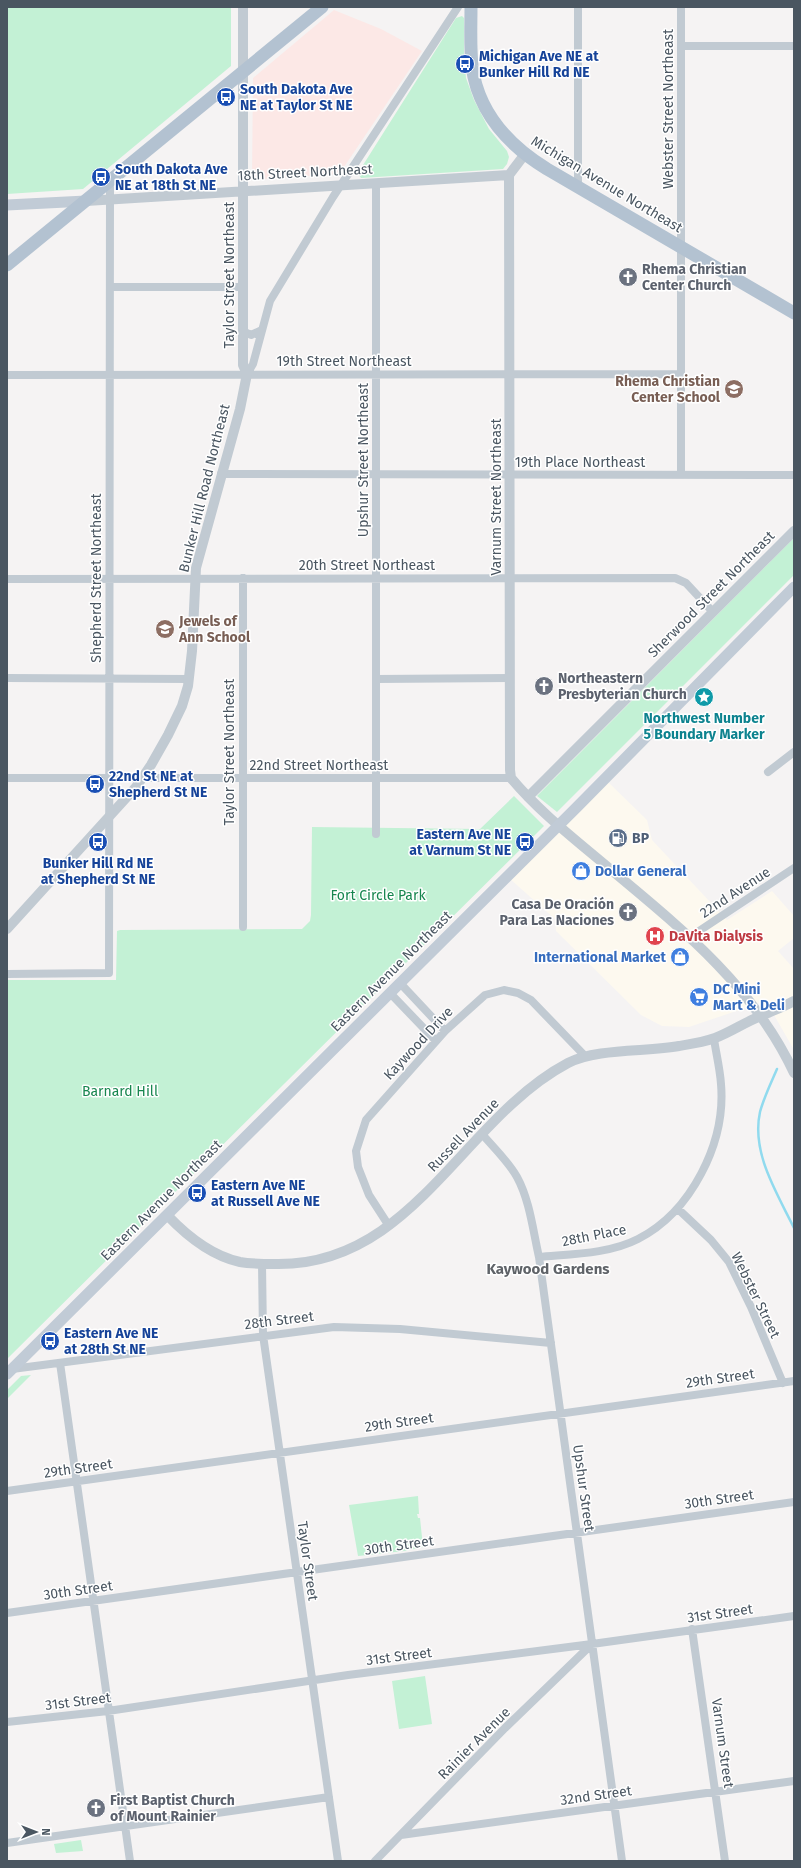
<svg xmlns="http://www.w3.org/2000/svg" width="801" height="1868" font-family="'Fira Sans',sans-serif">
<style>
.commercial{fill:#fdf9ef}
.medical{fill:#fce8e6}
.green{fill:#c3f1d5}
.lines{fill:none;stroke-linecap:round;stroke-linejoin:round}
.stream{stroke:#90daee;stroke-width:2.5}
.minor{stroke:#c1cad2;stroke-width:8}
.tertiary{stroke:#c1cad2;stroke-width:10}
.secondary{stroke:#c1cbd6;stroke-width:11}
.primary{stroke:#b3c2d1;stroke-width:13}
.labels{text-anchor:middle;stroke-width:3;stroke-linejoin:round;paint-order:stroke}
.transit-label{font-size:14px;font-weight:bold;fill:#164399;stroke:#fff;text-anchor:start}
.street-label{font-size:14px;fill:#4a5661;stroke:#fff}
.worship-label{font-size:14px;font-weight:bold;fill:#5b616d;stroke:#fff;text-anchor:start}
.education-label{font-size:14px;font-weight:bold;fill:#785e54;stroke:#fff;text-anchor:end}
.culture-label{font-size:14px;font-weight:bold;fill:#0d838f;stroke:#fff}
.service-label{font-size:14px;font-weight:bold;fill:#4e5e75;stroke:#fff;text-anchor:start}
.shop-label{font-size:14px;font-weight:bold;fill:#366cbe;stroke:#fff;text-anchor:start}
.park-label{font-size:14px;fill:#17864f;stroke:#fff}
.health-label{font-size:14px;font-weight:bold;fill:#be3a42;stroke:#fff;text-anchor:start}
.neighbourhood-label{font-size:15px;font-weight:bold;fill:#5f6368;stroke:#fff}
</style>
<rect width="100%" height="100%" fill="#f5f3f3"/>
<path class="commercial" d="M607 781 647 820 652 840 727 920 772 891 794 916V938L778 951 794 969V1050L766 1001 689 1027 662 1026 641 1015 556 931 555 919 509 878Z"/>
<path class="medical" d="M334 10 381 29 422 51 342 170 337 174 252 180 253 78Z"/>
<path class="green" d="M7 7H231V66L83 189 7 194Z
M462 16 464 18V59L466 78 474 100 489 129 507 151 509 157 507 164 503 169 361 178 358 173 456 18Z
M794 538V575L557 812 537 796Z
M514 796 544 826 7 1359V980H116L117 931 120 930 302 929 310 921 311 915 312 827 480 829Z
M31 1375 7 1399V1390L21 1376Z
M418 1496 419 1514H417L418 1518H420L423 1547 404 1551 358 1556 349 1505Z
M425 1676 432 1724 399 1729 392 1681Z
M81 1840 83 1851 56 1853 54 1844Z"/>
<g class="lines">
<path class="stream" d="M777 1069C771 1083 764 1097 760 1112 751 1153 777 1193 794 1228"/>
<path class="minor" d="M578 7V187
M681 7V475
M681 46H794
M376 183V834
M110 287H243
M243 331 251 335 262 330
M247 374 253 364 270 301 333 197 458 7
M7 375 681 374
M221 474 794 475
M243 578V927
M7 579 675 578 686 583 713 612
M7 678 189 679
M376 679 510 678
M768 772 794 752
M7 778H511
M690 937 794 868
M7 974 109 973 110 187 108 182
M400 983 445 1031
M390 993 436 1041
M482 1134C494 1148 508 1161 517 1177 530 1201 533 1231 539 1257L622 1861
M678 1209 711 1240 729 1262 751 1307 783 1383
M389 1226 369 1195 358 1167 356 1151 366 1120 445 1031 485 995 504 990 518 993 531 1000 585 1056
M539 1257C571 1254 609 1254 638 1239 691 1212 726 1143 721 1084 720 1069 716 1053 714 1039
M262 1264 263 1335 338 1861
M60 1363 130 1861
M12 1369 334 1327 400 1329 551 1343
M7 1491 794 1381
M7 1613 794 1502
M692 1629 725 1861
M7 1722 108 1711 348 1675 592 1644 794 1616
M401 1835 794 1781
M7 1843 329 1797
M375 1861 505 1728 592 1644"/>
<path class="tertiary" d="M525 154 509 175 510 770 511 778C536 808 567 833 597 858 672 921 752 982 794 1073
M86 201 509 175
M528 797 794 531
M7 929 136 787 151 765 168 735 182 706 188 686 192 651 196 568 240 409 247 374 243 365V7
M167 1215C186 1235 212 1256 240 1262 251 1264 264 1264 276 1264 413 1266 462 1119 568 1063 596 1048 647 1052 679 1046 691 1044 704 1042 715 1038 731 1032 745 1022 761 1016 772 1011 783 1007 794 1001"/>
<path class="secondary" d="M7 205 86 201
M7 1374 577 807 794 587"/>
<path class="primary" d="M471 7C471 26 470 46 472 66 478 112 508 145 547 169L794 313
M7 265 322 7"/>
</g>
<defs>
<symbol id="bus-disc" viewBox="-11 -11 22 22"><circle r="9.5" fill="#1a4fb4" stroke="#fff"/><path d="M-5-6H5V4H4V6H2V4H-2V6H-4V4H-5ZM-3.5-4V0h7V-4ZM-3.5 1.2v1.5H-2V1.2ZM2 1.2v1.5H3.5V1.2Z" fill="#fff"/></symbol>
<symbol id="church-disc" viewBox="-11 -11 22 22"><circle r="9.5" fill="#6b7280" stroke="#fff"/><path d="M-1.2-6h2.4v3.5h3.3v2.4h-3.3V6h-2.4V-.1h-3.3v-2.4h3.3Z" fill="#fff"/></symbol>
<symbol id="school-disc" viewBox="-11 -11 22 22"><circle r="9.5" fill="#8d6e63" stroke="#fff"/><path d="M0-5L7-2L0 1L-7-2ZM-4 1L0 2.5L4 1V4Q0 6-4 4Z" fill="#fff"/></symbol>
<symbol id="sight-disc" viewBox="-11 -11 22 22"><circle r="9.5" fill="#0f9aa8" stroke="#fff"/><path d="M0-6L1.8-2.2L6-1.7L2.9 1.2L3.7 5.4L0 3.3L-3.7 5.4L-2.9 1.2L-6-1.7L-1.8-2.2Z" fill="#fff"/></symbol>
<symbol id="fuel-disc" viewBox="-11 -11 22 22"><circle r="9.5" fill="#5c6f8a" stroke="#fff"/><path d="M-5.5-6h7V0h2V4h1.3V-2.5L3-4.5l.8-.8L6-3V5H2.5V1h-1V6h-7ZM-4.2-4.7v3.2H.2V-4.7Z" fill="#fff"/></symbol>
<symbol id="shop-disc" viewBox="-11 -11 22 22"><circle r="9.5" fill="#3f7fe0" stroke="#fff"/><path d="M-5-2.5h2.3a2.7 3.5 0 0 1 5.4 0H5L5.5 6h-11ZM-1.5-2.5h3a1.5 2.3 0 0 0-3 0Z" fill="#fff"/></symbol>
<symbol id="hospital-disc" viewBox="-11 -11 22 22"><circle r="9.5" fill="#e0444e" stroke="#fff"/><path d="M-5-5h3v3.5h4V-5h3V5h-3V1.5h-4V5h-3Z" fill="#fff"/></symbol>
<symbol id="supermarket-disc" viewBox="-11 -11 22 22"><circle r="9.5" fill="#3f7fe0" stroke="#fff"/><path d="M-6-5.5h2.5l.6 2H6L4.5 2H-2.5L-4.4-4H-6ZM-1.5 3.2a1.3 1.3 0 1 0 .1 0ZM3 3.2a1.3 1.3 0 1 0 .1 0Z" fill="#fff"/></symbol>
</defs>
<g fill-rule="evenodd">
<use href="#bus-disc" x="454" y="53" width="22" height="22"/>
<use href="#bus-disc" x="215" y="86" width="22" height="22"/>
<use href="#bus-disc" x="90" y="166" width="22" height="22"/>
<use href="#church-disc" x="617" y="266" width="22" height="22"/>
<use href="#school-disc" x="723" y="378" width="22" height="22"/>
<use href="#school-disc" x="154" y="618" width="22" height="22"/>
<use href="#church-disc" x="533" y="675" width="22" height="22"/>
<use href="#sight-disc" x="693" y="686" width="22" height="22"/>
<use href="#bus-disc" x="84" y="773" width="22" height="22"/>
<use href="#fuel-disc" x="607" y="827" width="22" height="22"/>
<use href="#bus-disc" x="87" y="831" width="22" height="22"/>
<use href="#bus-disc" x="514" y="831" width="22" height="22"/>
<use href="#shop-disc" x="570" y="860" width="22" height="22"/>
<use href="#church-disc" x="617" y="901" width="22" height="22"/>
<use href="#hospital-disc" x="644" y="925" width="22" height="22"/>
<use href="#shop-disc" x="669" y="946" width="22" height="22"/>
<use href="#supermarket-disc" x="688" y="986" width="22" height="22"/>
<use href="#bus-disc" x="186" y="1182" width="22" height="22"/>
<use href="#bus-disc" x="39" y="1330" width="22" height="22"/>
<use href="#church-disc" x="85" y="1797" width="22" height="22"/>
</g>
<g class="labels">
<g class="transit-label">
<text x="479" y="61">Michigan Ave NE at<tspan x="479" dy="16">Bunker Hill Rd NE</tspan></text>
<text x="240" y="94">South Dakota Ave<tspan x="240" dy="16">NE at Taylor St NE</tspan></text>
<text x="115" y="174">South Dakota Ave<tspan x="115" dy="16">NE at 18th St NE</tspan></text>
<text x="109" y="781">22nd St NE at<tspan x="109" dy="16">Shepherd St NE</tspan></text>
<text x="511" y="839" text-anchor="end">Eastern Ave NE<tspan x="511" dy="16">at Varnum St NE</tspan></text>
<text x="98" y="868" text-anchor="middle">Bunker Hill Rd NE<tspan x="98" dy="16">at Shepherd St NE</tspan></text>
<text x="211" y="1190">Eastern Ave NE<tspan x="211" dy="16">at Russell Ave NE</tspan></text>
<text x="64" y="1338">Eastern Ave NE<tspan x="64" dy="16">at 28th St NE</tspan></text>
</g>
<g class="street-label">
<text transform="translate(668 109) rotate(-90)" y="5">Webster Street Northeast</text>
<text transform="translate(305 172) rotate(-3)" y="5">18th Street Northeast</text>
<text transform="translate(607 184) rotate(31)" y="5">Michigan Avenue Northeast</text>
<text transform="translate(229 275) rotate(-90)" y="5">Taylor Street Northeast</text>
<text x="344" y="366">19th Street Northeast</text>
<text transform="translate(363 460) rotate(-90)" y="5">Upshur Street Northeast</text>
<text x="580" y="467">19th Place Northeast</text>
<text transform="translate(204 488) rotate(-76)" y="5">Bunker Hill Road Northeast</text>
<text transform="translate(496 497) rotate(-90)" y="5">Varnum Street Northeast</text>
<text x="367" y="570">20th Street Northeast</text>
<text transform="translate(96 578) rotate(-90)" y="5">Shepherd Street Northeast</text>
<text transform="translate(711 594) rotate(-45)" y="5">Sherwood Street Northeast</text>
<text transform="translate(229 752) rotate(-90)" y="5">Taylor Street Northeast</text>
<text x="319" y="770">22nd Street Northeast</text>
<text transform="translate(735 892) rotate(-33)" y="5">22nd Avenue</text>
<text transform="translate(391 971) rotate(-45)" y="5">Eastern Avenue Northeast</text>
<text transform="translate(418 1043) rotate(-47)" y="5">Kaywood Drive</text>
<text transform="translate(463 1135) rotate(-46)" y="5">Russell Avenue</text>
<text transform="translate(161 1200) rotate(-45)" y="5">Eastern Avenue Northeast</text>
<text transform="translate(594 1235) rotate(-11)" y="5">28th Place</text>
<text transform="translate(756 1295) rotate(64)" y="5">Webster Street</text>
<text transform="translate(279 1320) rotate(-7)" y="5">28th Street</text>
<text transform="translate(720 1378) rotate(-8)" y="5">29th Street</text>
<text transform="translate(399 1422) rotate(-8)" y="5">29th Street</text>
<text transform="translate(78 1468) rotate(-8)" y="5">29th Street</text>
<text transform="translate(584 1488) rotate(82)" y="5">Upshur Street</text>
<text transform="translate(719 1499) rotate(-8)" y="5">30th Street</text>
<text transform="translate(399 1545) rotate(-8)" y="5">30th Street</text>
<text transform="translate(308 1561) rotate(82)" y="5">Taylor Street</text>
<text transform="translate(78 1590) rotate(-8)" y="5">30th Street</text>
<text transform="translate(720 1613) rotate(-8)" y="5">31st Street</text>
<text transform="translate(399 1656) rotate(-7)" y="5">31st Street</text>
<text transform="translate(78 1701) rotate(-7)" y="5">31st Street</text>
<text transform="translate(474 1743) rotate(-45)" y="5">Rainier Avenue</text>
<text transform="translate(723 1743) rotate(82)" y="5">Varnum Street</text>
<text transform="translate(596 1795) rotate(-8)" y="5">32nd Street</text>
</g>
<g class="worship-label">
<text x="642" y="274">Rhema Christian<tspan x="642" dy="16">Center Church</tspan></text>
<text x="558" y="683">Northeastern<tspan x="558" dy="16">Presbyterian Church</tspan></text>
<text x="614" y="909" text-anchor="end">Casa De Oración<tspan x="614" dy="16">Para Las Naciones</tspan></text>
<text x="110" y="1805">First Baptist Church<tspan x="110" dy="16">of Mount Rainier</tspan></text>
</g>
<g class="education-label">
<text x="720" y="386">Rhema Christian<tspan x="720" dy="16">Center School</tspan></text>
<text x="179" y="626" text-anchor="start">Jewels of<tspan x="179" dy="16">Ann School</tspan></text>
</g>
<g class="culture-label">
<text x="704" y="723">Northwest Number<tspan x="704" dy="16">5 Boundary Marker</tspan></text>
</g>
<g class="service-label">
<text x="632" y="843">BP</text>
</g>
<g class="shop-label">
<text x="595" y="876">Dollar General</text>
<text x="666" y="962" text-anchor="end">International Market</text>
<text x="713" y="994">DC Mini<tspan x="713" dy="16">Mart &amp; Deli</tspan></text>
</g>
<g class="park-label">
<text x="378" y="900">Fort Circle Park</text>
<text x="120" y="1096">Barnard Hill</text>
</g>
<g class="health-label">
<text x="669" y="941">DaVita Dialysis</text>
</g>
<g class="neighbourhood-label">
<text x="548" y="1274">Kaywood Gardens</text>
</g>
</g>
<rect width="801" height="1868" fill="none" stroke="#4a5661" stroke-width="16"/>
<g transform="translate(36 1832) rotate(90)" stroke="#ffffff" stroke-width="3" paint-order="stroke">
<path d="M0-3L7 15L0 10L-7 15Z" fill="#4a5661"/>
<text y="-6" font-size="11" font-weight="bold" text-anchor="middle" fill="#4a5661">N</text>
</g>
</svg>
